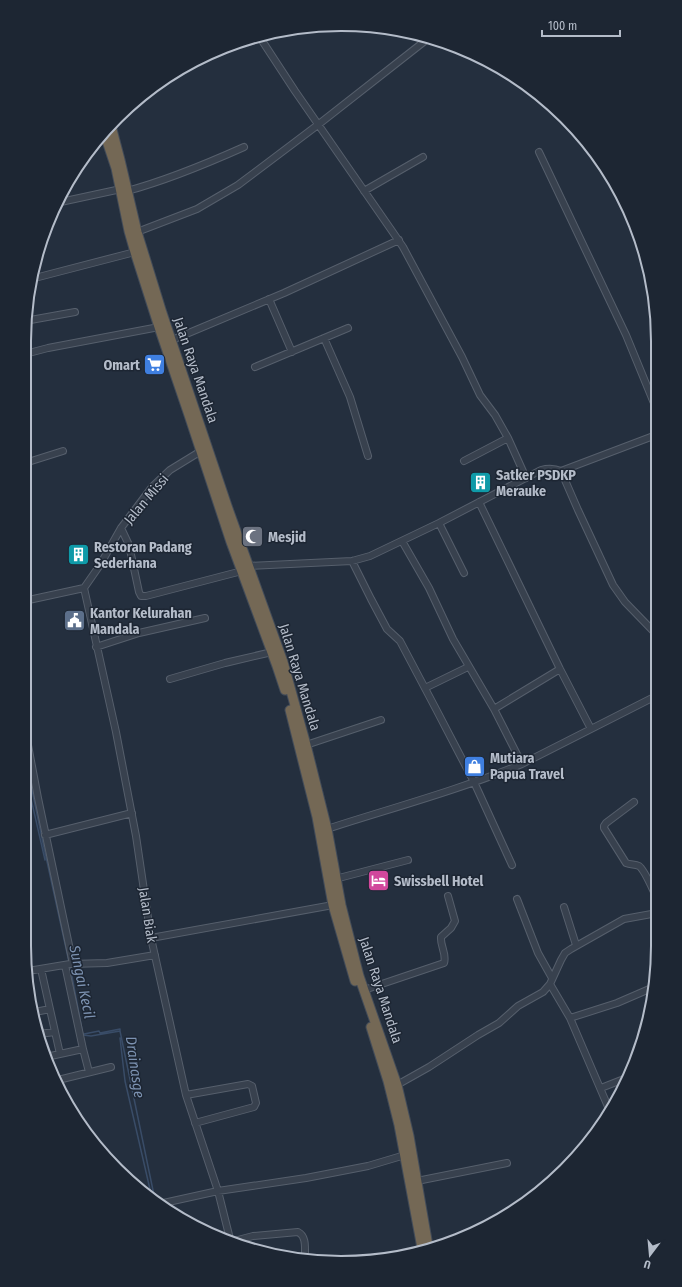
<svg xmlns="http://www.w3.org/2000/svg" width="682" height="1287" font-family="'Fira Sans Condensed',sans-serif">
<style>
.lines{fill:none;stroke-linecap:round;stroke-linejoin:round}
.stream{stroke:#394c67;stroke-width:1.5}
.minor-casing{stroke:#565f6c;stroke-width:8}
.highway-casing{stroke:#434c59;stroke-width:11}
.minor{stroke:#38414e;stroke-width:6}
.highway{stroke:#746855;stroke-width:9}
.labels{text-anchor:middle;stroke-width:3;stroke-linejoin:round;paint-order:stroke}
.poi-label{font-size:14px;font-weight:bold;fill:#b4bcc9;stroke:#1d2633;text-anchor:start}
.street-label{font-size:14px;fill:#b4bcc9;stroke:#1d2633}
.water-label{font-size:15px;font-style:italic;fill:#7c92b1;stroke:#1d2633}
.rim{fill:none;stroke:#b4bcc9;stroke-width:2}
</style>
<rect width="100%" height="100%" fill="#242f3e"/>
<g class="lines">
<path class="stream" d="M24 751 43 843 69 962
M24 768 45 860
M70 966 83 1035 91 1036 120 1031 155 1200
M84 1034 99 1031 100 1033 120 1029V1032
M120 1038 125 1081 152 1198"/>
<defs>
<path id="minor" d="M259 36 295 91 392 231 403 247 462 357 480 395 495 415 508 438 526 478
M539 152 626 335 656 408
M127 191C168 180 206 164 244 147
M364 191 423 157
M56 203 121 189
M137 232 197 209 238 185 319 124 430 37
M31 279 135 252
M269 299 292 352
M25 321 75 312
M324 338 350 397 368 456
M172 340 284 293 399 240
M25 354 48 348 159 327
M255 367 348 328
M25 401 26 409
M464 461 508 438
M25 463 63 451
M561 471 656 435
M479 502 560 669 591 729
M439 523 464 573
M121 528 129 545 139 592 141 596H146L242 571
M402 541 429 588 453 639 494 709 522 764
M352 561 371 599 387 629 400 641 437 711 474 782 512 865
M248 566 352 561 370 556 439 523 541 470C548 468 554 468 561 471L578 510 613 585 625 602 656 634
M84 588 116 732 136 836 151 938 186 1095 218 1191 230 1239
M24 601 84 588 100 565 121 528 152 487 170 470 201 451
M96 647 139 633 205 618
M170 679 225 663 272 652
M425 688 468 667
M494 709 560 669
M24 724 38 798 73 964
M303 746 381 720
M634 802 606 823 604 826V828L626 863C631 865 635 864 639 866 645 870 653 891 657 898
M327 829C392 808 459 790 522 764L656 696
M45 835 132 813
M335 879 408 860
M517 899 538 953 552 978
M564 907 576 945
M151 938 333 905
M65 965 83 1049 89 1072
M41 969 60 1054
M28 971 70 964 107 963 155 955
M550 984 570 1018 609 1109
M364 990 444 963C447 954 440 946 441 937L451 928 455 921 448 896
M35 1012 50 1009
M570 1018 617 1003 654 987
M39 1034 55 1032
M46 1057 83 1049
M58 1080 111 1067
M397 1085 429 1067 478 1035 499 1023 518 1006 543 992 550 984 561 960 565 953 571 949 624 919 657 913
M601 1088 629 1077
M186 1095 248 1084 252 1086 256 1103 254 1107 195 1123
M417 1181 507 1163
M159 1204 218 1191 306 1178 368 1166 405 1155
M234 1241 253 1236 298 1232C306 1236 305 1246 305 1255"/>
<path id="highway" d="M111 126 120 160 137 232 162 313 227 506 283 662 306 745 327 829 341 905 359 976 397 1085 409 1136 428 1246
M104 132 116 168 129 231 135 252 159 327 189 415 231 542 277 666 285 690
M290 710 317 817 333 905 355 981
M371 1027 388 1081 399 1125 422 1248"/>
</defs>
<use href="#minor" class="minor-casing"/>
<use href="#highway" class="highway-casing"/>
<use href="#minor" class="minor"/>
<use href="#highway" class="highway"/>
</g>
<defs>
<symbol id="supermarket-square" viewBox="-11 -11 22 22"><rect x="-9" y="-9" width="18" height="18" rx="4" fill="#3f7fe0" stroke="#1d2633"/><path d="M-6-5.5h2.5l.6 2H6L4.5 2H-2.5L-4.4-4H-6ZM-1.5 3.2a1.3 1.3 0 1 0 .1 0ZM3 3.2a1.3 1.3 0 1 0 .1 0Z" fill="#fff"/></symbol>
<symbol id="building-square" viewBox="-11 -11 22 22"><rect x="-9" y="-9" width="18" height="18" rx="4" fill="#0f9aa8" stroke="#1d2633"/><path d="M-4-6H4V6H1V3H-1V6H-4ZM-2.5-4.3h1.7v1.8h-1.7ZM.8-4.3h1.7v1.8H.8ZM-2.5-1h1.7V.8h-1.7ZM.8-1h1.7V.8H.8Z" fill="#fff"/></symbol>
<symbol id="mosque-square" viewBox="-11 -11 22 22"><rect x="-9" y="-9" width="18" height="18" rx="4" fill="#6b7280" stroke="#1d2633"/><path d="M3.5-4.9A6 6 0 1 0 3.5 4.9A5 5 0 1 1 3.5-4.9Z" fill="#fff"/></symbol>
<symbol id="civic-square" viewBox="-11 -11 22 22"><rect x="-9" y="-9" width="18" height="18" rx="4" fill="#5c6f8a" stroke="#1d2633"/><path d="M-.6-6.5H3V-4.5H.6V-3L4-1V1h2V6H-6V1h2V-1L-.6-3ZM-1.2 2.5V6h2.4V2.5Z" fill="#fff"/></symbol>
<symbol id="shop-square" viewBox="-11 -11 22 22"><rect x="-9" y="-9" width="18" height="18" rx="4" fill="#3f7fe0" stroke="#1d2633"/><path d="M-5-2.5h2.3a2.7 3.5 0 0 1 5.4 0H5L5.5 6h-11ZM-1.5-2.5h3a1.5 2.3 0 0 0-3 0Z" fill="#fff"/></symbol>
<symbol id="hotel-square" viewBox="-11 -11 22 22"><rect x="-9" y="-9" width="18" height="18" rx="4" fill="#d1479c" stroke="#1d2633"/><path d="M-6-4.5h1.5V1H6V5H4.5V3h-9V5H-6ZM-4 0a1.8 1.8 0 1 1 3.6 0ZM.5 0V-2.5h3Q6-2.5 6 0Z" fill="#fff"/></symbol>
</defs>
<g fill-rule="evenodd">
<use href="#supermarket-square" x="142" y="352" width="25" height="25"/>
<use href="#building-square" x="468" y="470" width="25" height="25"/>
<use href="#mosque-square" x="240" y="524" width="25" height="25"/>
<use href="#building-square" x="66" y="542" width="25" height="25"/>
<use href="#civic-square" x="62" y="608" width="25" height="25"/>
<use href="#shop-square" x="462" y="754" width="25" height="25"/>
<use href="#hotel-square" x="366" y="868" width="25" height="25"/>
</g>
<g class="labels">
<g class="poi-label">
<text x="140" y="370" text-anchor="end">Omart</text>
<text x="496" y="480">Satker PSDKP<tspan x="496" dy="16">Merauke</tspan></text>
<text x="268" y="542">Mesjid</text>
<text x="94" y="552">Restoran Padang<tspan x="94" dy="16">Sederhana</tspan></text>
<text x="90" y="618">Kantor Kelurahan<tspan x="90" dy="16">Mandala</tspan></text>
<text x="490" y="763">Mutiara<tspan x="490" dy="16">Papua Travel</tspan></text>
<text x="394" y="886">Swissbell Hotel</text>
</g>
<g class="street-label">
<text transform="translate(196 370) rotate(71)" y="5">Jalan Raya Mandala</text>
<text transform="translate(146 499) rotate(-50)" y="5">Jalan Missi</text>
<text transform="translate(300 677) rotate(73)" y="5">Jalan Raya Mandala</text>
<text transform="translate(148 915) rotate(81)" y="5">Jalan Biak</text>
<text transform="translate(381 990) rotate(72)" y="5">Jalan Raya Mandala</text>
</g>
<g class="water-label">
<text transform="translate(82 982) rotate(78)" y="5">Sungai Kecil</text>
<text transform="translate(135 1067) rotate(82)" y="5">Drainasge</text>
</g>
</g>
<path d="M0 0H682V1287H0ZM341 31H341A310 310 0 0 1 651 341V946A310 310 0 0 1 341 1256H341A310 310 0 0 1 31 946V341A310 310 0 0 1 341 31Z" fill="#1d2633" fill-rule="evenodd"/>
<path class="rim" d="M341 31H341A310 310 0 0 1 651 341V946A310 310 0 0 1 341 1256H341A310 310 0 0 1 31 946V341A310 310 0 0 1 341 31Z"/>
<g transform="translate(650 1255) rotate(196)" stroke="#1d2633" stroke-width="3" paint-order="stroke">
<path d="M0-3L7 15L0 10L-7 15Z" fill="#b4bcc9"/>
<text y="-6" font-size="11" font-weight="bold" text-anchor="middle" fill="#b4bcc9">U</text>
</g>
<path d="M542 30v6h78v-6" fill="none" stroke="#b4bcc9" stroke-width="2"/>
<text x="548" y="30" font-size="12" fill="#b4bcc9" stroke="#1d2633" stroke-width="3" paint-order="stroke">100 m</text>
</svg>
